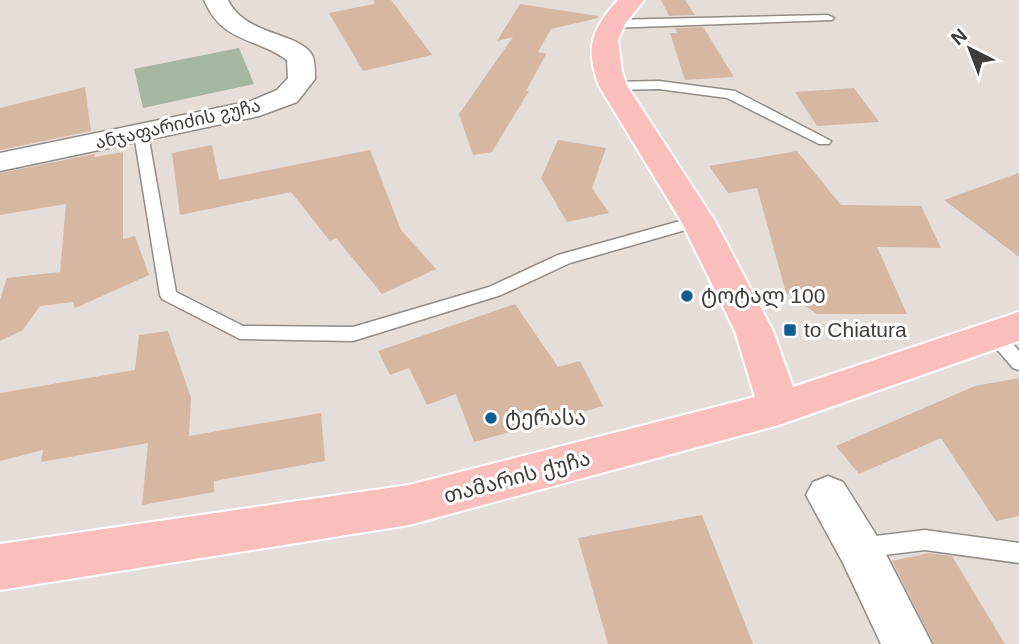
<svg xmlns="http://www.w3.org/2000/svg" width="1019" height="644" font-family="Helvetica,'Noto Sans Georgian',sans-serif">
<style>
.green{fill:#a6b7a1}
.building{fill:#d6b7a1}
.lines{fill:none;stroke-linecap:round;stroke-linejoin:round}
.lane-casing{stroke:#928c87;stroke-width:3}
.street-casing{stroke:#928c87;stroke-width:3}
.primary-casing{stroke:#fff;stroke-width:4}
.lane{fill:#fff;fill-rule:evenodd}
.street{fill:#fff;fill-rule:evenodd}
.primary{fill:#fabebd;fill-rule:evenodd}
.poi-dot{fill:#125d90;stroke:#fff;stroke-width:2.5}
.labels{text-anchor:middle;stroke-width:6;stroke-linejoin:round;paint-order:stroke}
.far-street-label{font-size:18px;fill:#3f3c3a;stroke:#fff}
.poi-label{font-size:21px;fill:#3f3c3a;stroke:#fff;text-anchor:start}
.street-label{font-size:21px;fill:#3f3c3a;stroke:#fff}
</style>
<rect width="100%" height="100%" fill="#e5ddd8"/>
<path class="green" d="M239 48 254 84 143 108 134 69Z"/>
<path class="building" d="M374 0H391L432 55 363 71 329 13 374 4Z
M661 0H685L695 15 669 16Z
M520 4 598 16V18L551 29 538 52 546 54 526 91H529L492 152 473 155 459 114 513 37 497 41Z
M703 27 734 77 685 80 670 33H677L675 28Z
M85 87 91 131 0 150V108Z
M854 88 879 122 817 126 795 92Z
M558 140 606 148 592 188 609 213 567 222 541 178Z
M212 145 219 180 370 150 401 230 436 269 382 294 336 238 330 241 291 192 180 215 172 153Z
M797 151 841 205 921 206 941 248 877 247 907 314H817L786 293 757 188 728 193 709 166Z
M123 152V239L135 236 149 275 75 308 73 302 40 306 23 330 0 341V300L7 278 60 272 66 204 0 215V173L94 154 95 157Z
M1019 173V257L944 200Z
M515 304 558 367 580 361 603 406 474 442 456 394 427 405 409 368 390 375 378 351Z
M168 331 191 398 189 436 321 413 325 461 214 481V492L142 505 148 443 41 462 43 450 0 461V393L135 370 139 335Z
M1019 378V516L996 521 941 438 859 474 836 446 975 386Z
M702 515 753 644H608L578 538Z
M929 553 952 556 1005 644H934L892 561Z"/>
<g class="lines">
<defs>
<path id="lane" d="M828 15 834 18 832 20 610 28 604 24 610 20Z
M659 81 735 91 831 141 829 144H819L727 98 659 89 613 90 607 86 613 82Z
M141 130 148 134 176 292 243 326 353 327 489 287 558 255 698 216 706 221 703 225 570 263 501 295 353 341 240 339 162 299 160 295 134 134Z
M995 328 1001 330 1019 351V370L1013 368 989 340 986 335 989 330Z
M925 530 1019 543V563L925 550 859 558 851 555 848 548 851 541 859 538Z"/>
<path id="street" d="M204 0H228C245 37 303 32 313 57 315 63 315 72 315 79L297 102 259 116 0 171V153L251 101 277 90 288 78 287 60C254 36 223 44 204 0Z
M828 476 843 482 875 533 932 644H881L843 563 806 495 813 482Z"/>
<path id="primary" d="M618 0H644L625 24 618 40 622 72 627 86 715 221 773 331 793 387 1019 312V341L779 425 409 525 0 590V544L409 485 755 397 735 331 681 221 599 86C585 47 591 30 618 0Z"/>
</defs>
<use href="#lane" class="lane-casing"/>
<use href="#street" class="street-casing"/>
<use href="#primary" class="primary-casing"/>
<use href="#lane" class="lane"/>
<use href="#street" class="street"/>
<use href="#primary" class="primary"/>
</g>
<g class="poi-dot">
<circle cx="687" cy="296" r="7"/>
<rect x="783" y="323" width="14" height="14" rx="3.5"/>
<circle cx="491" cy="418" r="7"/>
</g>
<g class="labels">
<g class="far-street-label">
<text transform="translate(178 124) rotate(-13)" y="6">ანჯაფარიძის ჷუჩა</text>
</g>
<g class="poi-label">
<text x="701" y="303">ტოტალ 100</text>
<text x="804" y="337">to Chiatura</text>
<text x="505" y="425">ტერასა</text>
</g>
<g class="street-label">
<text transform="translate(517 477) rotate(-15)" y="7">თამარის ქუჩა</text>
</g>
</g>
<g transform="translate(970 49) rotate(318)" stroke="#ffffff" stroke-width="5" paint-order="stroke">
<path d="M0-5L12 26L0 18L-12 26Z" fill="#3f3c3a"/>
<text y="-10" font-size="19" font-weight="bold" text-anchor="middle" fill="#3f3c3a">N</text>
</g>
</svg>
